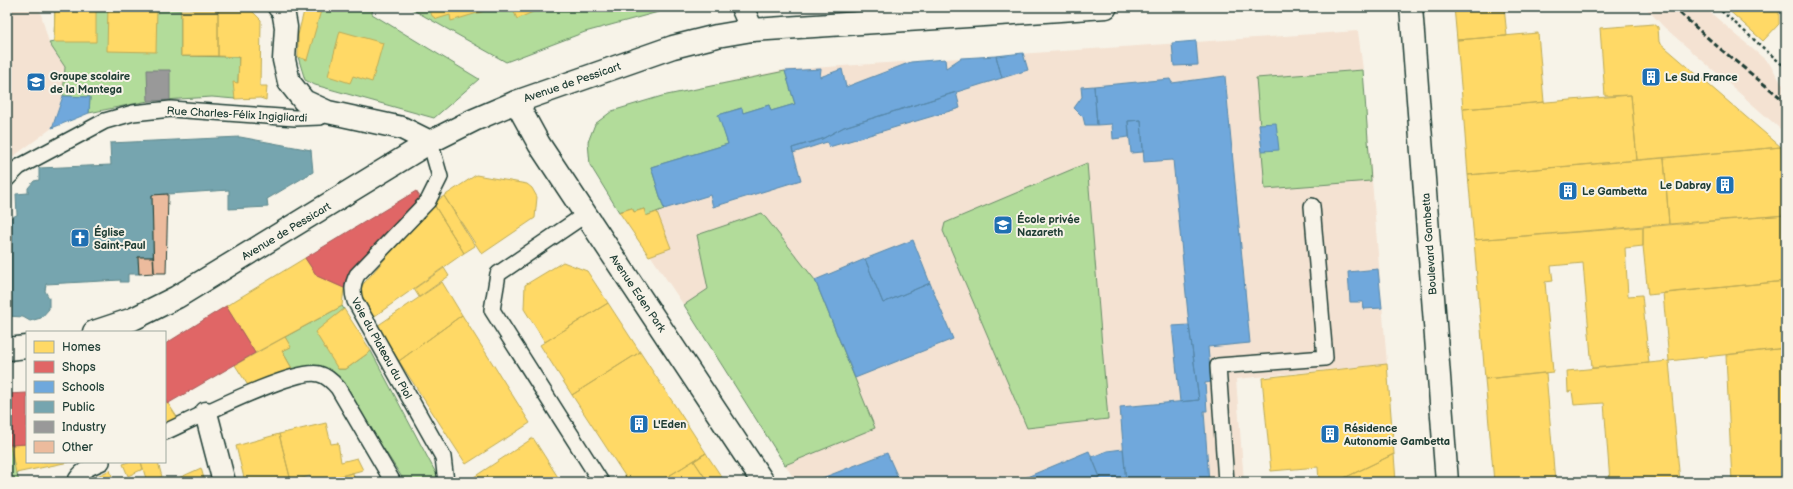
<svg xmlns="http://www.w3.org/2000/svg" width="1793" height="489" font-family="'Balsamiq Sans',sans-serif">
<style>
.built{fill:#f4e2d2}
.green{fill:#b2dc9a;stroke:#688c67}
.homes{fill:#ffd966;stroke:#bcaa57}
.shops{fill:#e06666;stroke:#a65a57}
.schools{fill:#6fa8dc;stroke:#5788aa}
.public{fill:#76a5af;stroke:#5c868a}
.industry{fill:#999;stroke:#747d7b}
.building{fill:#ecbb9d;stroke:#1f3d34}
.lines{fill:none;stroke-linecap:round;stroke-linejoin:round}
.service-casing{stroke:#1f3d34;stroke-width:18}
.minor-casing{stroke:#1f3d34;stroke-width:25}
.tertiary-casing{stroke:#1f3d34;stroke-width:25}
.primary-casing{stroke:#1f3d34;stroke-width:25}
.path{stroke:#1f3d34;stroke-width:2.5;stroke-dasharray:3 3;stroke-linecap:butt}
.service{stroke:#f7f3e8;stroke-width:15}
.minor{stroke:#f7f3e8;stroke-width:22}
.tertiary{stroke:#f7f3e8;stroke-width:22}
.primary{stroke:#f7f3e8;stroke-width:22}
.rail{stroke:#1f3d34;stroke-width:3;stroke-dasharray:6 3;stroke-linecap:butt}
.labels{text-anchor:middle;stroke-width:4;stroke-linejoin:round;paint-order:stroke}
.poi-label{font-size:11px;font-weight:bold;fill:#1f3d34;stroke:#f7f3e8;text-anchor:start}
.street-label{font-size:11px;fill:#1f3d34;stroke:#f7f3e8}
</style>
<rect width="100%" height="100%" fill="#f7f3e8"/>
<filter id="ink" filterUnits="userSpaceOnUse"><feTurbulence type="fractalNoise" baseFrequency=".025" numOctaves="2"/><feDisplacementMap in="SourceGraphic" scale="8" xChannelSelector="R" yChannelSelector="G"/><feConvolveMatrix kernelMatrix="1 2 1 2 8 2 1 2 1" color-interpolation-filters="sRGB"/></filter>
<g filter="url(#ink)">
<path class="built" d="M7 7H39L49 43 65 67 63 96 52 128 7 161Z
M1645 7H1704L1769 63 1782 84 1786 87V134L1664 27Z
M1358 31 1363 70 1387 364 1236 379 1244 482H796L699 328 590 165 588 142 595 124 612 111 662 96 783 70Z"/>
<path class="green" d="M55 7H124L181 10V56L239 57 238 83 235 99 212 97 148 101 89 113 90 97 63 96 65 67 49 43 54 42Z
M307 7H373L372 14 479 79 434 118 315 85 305 80 298 57Z
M408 7H673V8L585 32 506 62Z
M1363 70 1371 181 1265 189 1256 78Z
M785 71 795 104 771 111 769 105 743 113 741 108 719 115 728 144 651 167 664 209 646 216 644 209 634 212 632 208 619 212 590 165 588 142 595 124 612 111 662 96Z
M1087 163 1108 419 1027 428 943 231 945 223Z
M762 213 815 280 875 428 785 465 684 305 708 289 697 235Z
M342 306 344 309 333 319 338 369H346L371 351 438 477V482H405L346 390 294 372 282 351 290 347 285 337Z
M7 445H10L19 482H7Z"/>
<path class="homes" d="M55 7H96V42H54Z
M108 7 157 8 156 52 107 51Z
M305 7H322L307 60 298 57V35Z
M429 7H483L484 11 451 21 450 15 437 19 432 16Z
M512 7H544L517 19Z
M1454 7H1504L1507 36 1457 40Z
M1541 7H1606V8Z
M1725 7H1779V24L1763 41Z
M250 9 261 20 260 86H267L266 100 260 98 235 99 233 82 238 83 239 57 218 56V10Z
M181 10H218V56H181Z
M1654 24 1658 27 1659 42 1781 147 1637 160 1631 95 1605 96 1600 28Z
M340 31 383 43 372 82 353 76 350 83 328 76Z
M1538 33 1544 102 1463 109 1457 40Z
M1631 95 1637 160 1468 175 1463 109Z
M1781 147 1786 199V215L1669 224 1664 158Z
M1664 158 1669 224 1474 240 1468 175Z
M476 175 527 184 532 188 537 197 535 218 482 254 444 196Z
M444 196 475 246 464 253 433 203Z
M433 203 464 253 372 318 359 289Z
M632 208 634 212 644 209 646 216 657 212 671 248 649 256 619 212Z
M1786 215V281L1648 295 1643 246V227Z
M1643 227V246L1625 248 1628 296 1642 295 1649 363 1592 368 1583 263 1551 266 1553 281 1545 282 1553 372 1485 379 1474 240Z
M305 258 317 276 344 288 342 306 255 353 226 306Z
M563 262 587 271 608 303 545 342 524 309 525 285Z
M444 268 449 276 419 297 414 289Z
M1786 281V348L1669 361 1663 293Z
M442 282 462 315 399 361 377 326Z
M608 303 640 352 572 395 540 345Z
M344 309 371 351 346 369H338L315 332Z
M462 315 530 423 466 464 399 361Z
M285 337 291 347 282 351 294 372 249 387 235 365Z
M1786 348V478L1732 482 1726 355Z
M640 352 706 453 659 482H629L572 395Z
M1669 361 1680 482H1610L1604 403 1574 405 1572 391 1568 392 1567 371Z
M1387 364 1394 454 1336 482H1319L1318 467 1271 471 1262 378Z
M1546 373 1555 482H1494L1485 379Z
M165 399 179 420 165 426Z
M326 423 331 444 338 443 341 462 357 458 363 470 317 482H312L310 476 291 481 279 434Z
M279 434 291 481 245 482 236 446Z
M533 438 561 482H477L474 477Z
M27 444V462H69L16 473 10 445Z
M706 453 694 461 708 482H659Z
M706 453 709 458 725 482H708L694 461Z
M1394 454 1396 482H1336Z
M128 462H141L143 469 128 476 123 464Z
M141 462H158L162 477 147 482Z
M201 468 205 482H170Z
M110 470 114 482H85L89 480Z
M353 473 355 482H317Z"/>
<path class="shops" d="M416 191 422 200 381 239 344 288 317 276 305 258Z
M226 306 255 353 167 404 165 399V344Z
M27 393V444L10 445 7 430V394Z
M1786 478V482H1746Z"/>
<path class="schools" d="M1196 41 1198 65 1174 66 1172 43Z
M1023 53 1028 70 1002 78 996 56Z
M996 56 1002 78 844 127 822 139 792 148 801 180 713 207 710 195 664 209 651 167 728 144 718 115 742 108 743 113 769 105 771 111 795 104 785 71 821 69 820 77 842 69 846 87 911 62 945 59 946 68 961 58Z
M1225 76 1250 343 1208 347 1211 382 1205 383 1207 411H1204L1209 482H1126L1120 407 1199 400 1189 325 1173 160 1144 162 1141 120 1128 121 1129 137 1113 139 1112 124 1097 125 1094 86 1170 79 1172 83Z
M1094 86 1097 125H1085L1083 117 1074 108 1082 97 1081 87Z
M956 92 960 108 829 147 827 142 793 153 792 148 822 139 844 127Z
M63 96 90 97 89 113 52 128Z
M1141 120 1143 152 1131 153 1128 121Z
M1276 123 1279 150 1262 151 1259 124Z
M913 240 930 283 883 303 865 259Z
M865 259 883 303 930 283 953 339 855 378 815 280Z
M1378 269 1382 308 1364 309 1363 302H1350L1348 272Z
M1189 325 1199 400 1180 402 1172 326Z
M1123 449 1126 482H1102L1092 457 1107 451Z
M1089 451 1102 482H1015Z
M887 453 900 482H812Z"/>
<path class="public" d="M240 137 311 150 313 172 267 199 268 207 229 209V190L152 195 153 257H138L139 274H128V282H120L121 280 46 284 45 291 49 298V309L41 318 30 321 23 317 7 316V219L17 215 16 194 28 193V188L34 181 39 180V168L111 165 110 143Z"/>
<path class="industry" d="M147 70H170V100L148 101Z"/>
<path class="building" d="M168 194 166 273H154L152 195Z
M138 257H153L154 273 139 274Z"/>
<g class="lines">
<defs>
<path id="service" d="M430 142 440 177 428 201 357 275C352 285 352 291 355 301L443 457 446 482
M7 179 19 167 105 121 133 113 171 109 295 118 320 117 328 112
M586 214 498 274 492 310 601 482
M165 432C192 420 295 367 319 374 327 376 333 382 338 388L393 482
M75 482C80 470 91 467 102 462
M1226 482 1218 366 1325 358 1312 206"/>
<path id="minor" d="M279 7 283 10 286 27 284 60 289 82 304 101 328 112 402 128 430 142
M742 7 752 30
M516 102 539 144 763 482
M206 413 224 482"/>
<path id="tertiary" d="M94 332 133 319 177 297 430 142 474 120 516 102 673 47 717 36 752 30 1106 7
M7 349 27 347"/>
<path id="primary" d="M1411 7 1447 482"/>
</defs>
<use href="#service" class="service-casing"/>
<use href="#minor" class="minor-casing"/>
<use href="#tertiary" class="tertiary-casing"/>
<use href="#primary" class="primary-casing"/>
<path class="path" d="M1717 7 1786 68"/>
<use href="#service" class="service"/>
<use href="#minor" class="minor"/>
<use href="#tertiary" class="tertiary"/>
<use href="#primary" class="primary"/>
<path class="rail" d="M1673 7 1718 47 1786 102"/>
</g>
</g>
<defs>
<symbol id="building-square" viewBox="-11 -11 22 22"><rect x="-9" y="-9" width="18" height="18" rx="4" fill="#1f6fb2" stroke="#f7f3e8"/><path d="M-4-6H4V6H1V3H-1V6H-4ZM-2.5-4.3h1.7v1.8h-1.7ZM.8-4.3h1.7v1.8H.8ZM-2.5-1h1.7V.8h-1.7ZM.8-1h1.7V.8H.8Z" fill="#fff"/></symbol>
<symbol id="school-square" viewBox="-11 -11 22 22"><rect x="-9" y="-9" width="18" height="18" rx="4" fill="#1f6fb2" stroke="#f7f3e8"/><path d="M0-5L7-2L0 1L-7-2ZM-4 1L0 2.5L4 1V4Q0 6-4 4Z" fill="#fff"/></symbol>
<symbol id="church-square" viewBox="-11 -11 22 22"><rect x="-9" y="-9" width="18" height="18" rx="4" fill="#1f6fb2" stroke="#f7f3e8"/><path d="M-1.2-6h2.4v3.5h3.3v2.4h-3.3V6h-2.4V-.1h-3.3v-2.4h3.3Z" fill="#fff"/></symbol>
</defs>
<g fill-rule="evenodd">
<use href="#building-square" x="1640" y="66" width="22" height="22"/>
<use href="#school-square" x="25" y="71" width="22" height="22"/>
<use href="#building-square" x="1714" y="174" width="22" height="22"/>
<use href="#building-square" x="1557" y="180" width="22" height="22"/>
<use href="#school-square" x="992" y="214" width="22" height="22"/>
<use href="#church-square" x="69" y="227" width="22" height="22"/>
<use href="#building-square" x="628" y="413" width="22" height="22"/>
<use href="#building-square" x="1319" y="423" width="22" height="22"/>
</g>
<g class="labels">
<g class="poi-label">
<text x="50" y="80">Groupe scolaire<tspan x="50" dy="13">de la Mantega</tspan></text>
<text x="1665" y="81">Le Sud France</text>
<text x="1711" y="189" text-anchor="end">Le Dabray</text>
<text x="1582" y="195">Le Gambetta</text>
<text x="1017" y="223">École privée<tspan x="1017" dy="13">Nazareth</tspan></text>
<text x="94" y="236">Église<tspan x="94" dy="13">Saint-Paul</tspan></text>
<text x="653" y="428">L'Eden</text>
<text x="1344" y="432">Résidence<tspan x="1344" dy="13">Autonomie Gambetta</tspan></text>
</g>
<g class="street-label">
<text transform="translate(572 82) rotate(-19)" y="4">Avenue de Pessicart</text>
<text transform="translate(237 114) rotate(3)" y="4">Rue Charles-Félix Ingigliardi</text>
<text transform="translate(286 231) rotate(-31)" y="4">Avenue de Pessicart</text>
<text transform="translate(1429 244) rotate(-94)" y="4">Boulevard Gambetta</text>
<text transform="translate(638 293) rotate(56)" y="4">Avenue Eden Park</text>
<text transform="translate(382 348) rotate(61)" y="4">Voie du Plateau du Piol</text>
</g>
</g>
<rect width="1793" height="489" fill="none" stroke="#f7f3e8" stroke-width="24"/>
<rect x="12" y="12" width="1769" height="465" fill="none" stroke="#1f3d34" stroke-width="1.5" filter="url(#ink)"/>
<rect x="26" y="331" width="140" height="132" fill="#f7f3e8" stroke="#a1aaa0"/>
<rect x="34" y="341" width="20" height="12" fill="#ffd966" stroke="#a1aaa0"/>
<text x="62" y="351" font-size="12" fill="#1f3d34">Homes</text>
<rect x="34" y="361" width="20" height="12" fill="#e06666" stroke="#a1aaa0"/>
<text x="62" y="371" font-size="12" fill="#1f3d34">Shops</text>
<rect x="34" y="381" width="20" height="12" fill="#6fa8dc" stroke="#a1aaa0"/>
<text x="62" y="391" font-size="12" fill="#1f3d34">Schools</text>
<rect x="34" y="401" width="20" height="12" fill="#76a5af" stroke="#a1aaa0"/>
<text x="62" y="411" font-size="12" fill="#1f3d34">Public</text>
<rect x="34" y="421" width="20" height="12" fill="#999999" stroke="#a1aaa0"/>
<text x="62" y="431" font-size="12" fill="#1f3d34">Industry</text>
<rect x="34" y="441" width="20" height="12" fill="#ecbb9d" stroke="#a1aaa0"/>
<text x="62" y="451" font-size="12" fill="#1f3d34">Other</text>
</svg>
